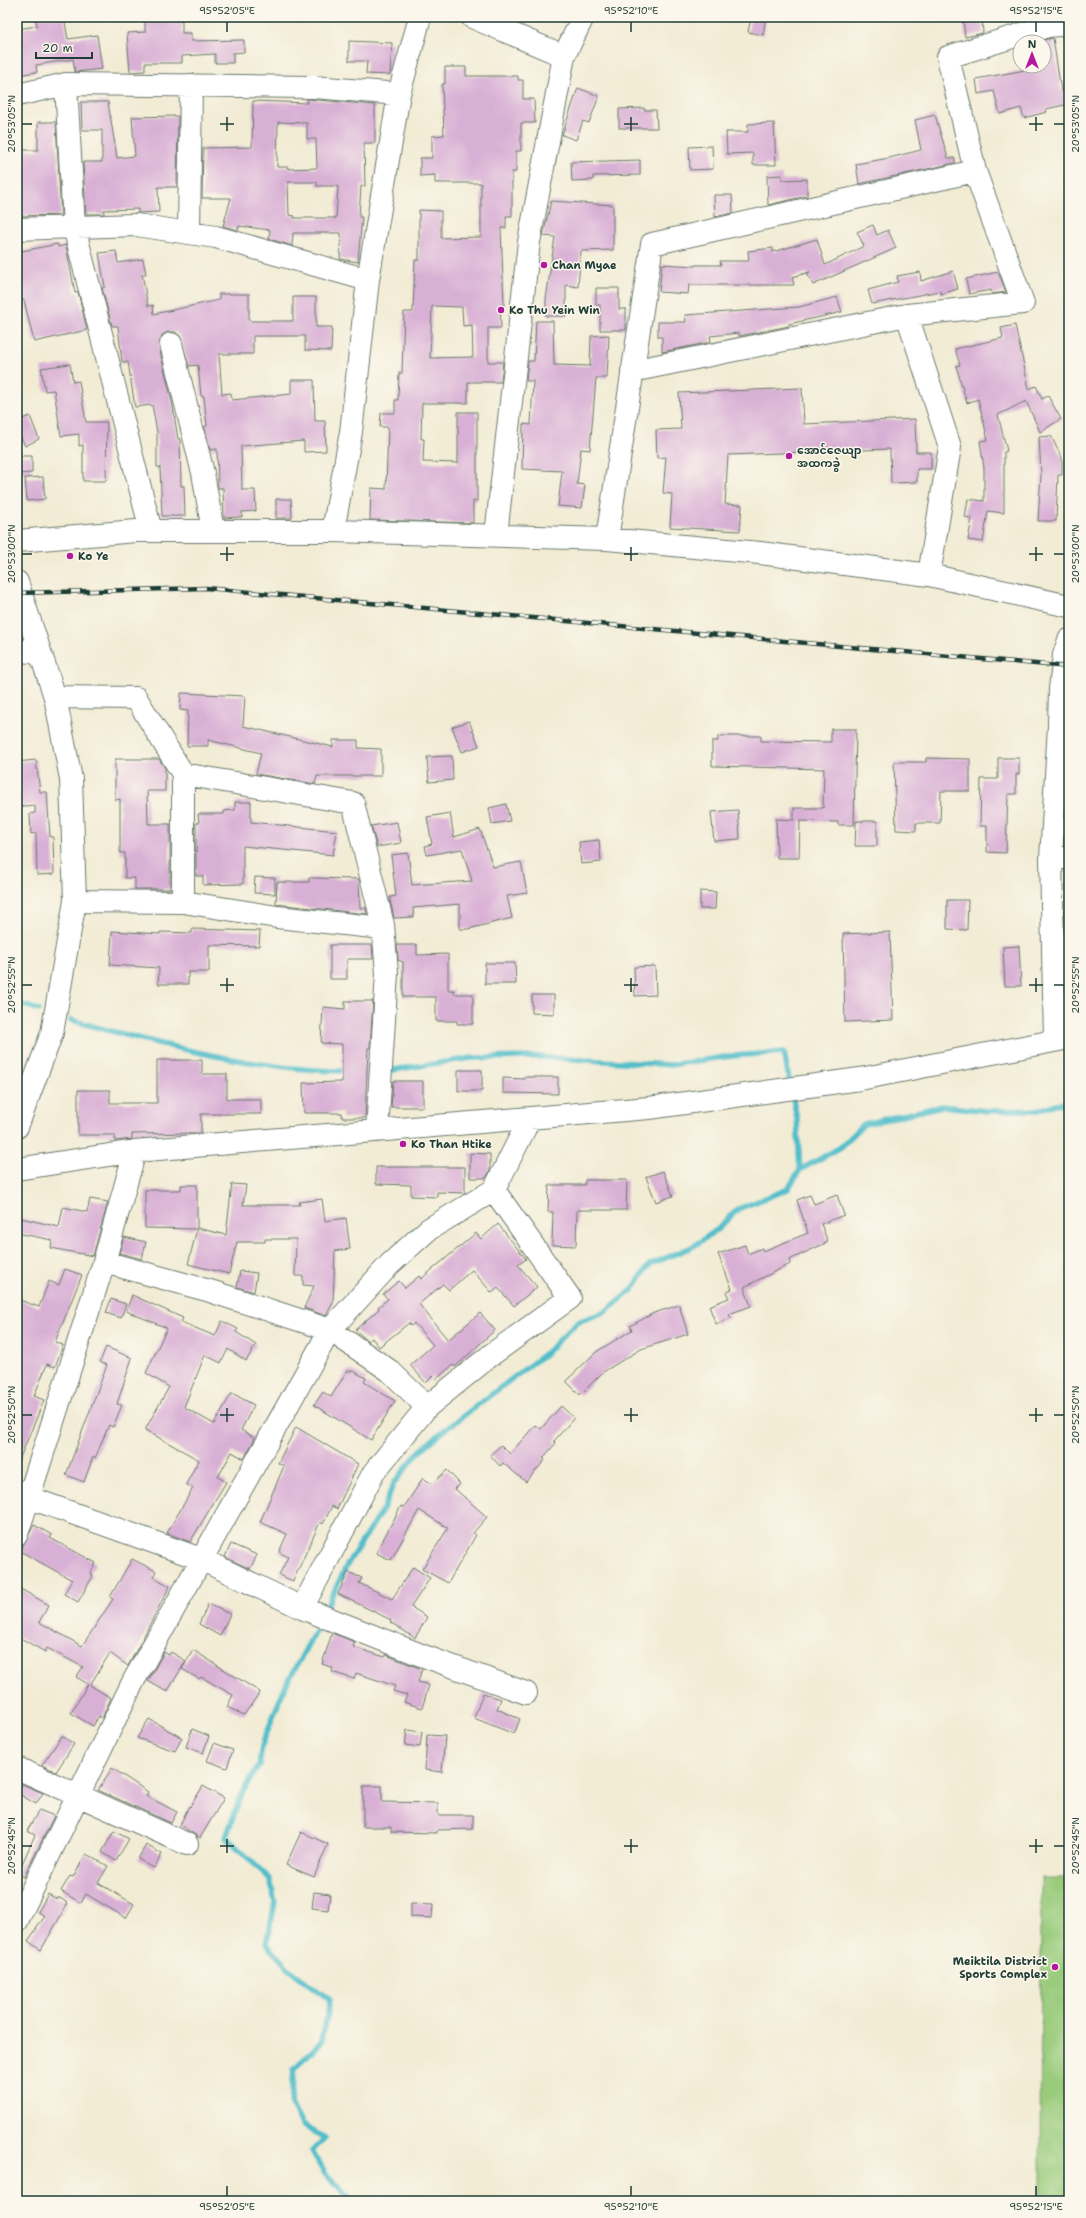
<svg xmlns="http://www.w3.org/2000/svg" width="1086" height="2218" font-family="'Shantell Sans','Noto Sans Myanmar',sans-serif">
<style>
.green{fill:#99cb7a;stroke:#5c8457}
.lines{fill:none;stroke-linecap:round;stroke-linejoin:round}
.stream{stroke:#51beca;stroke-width:5.5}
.building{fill:#d9b0d5;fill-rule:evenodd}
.minor-casing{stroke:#697a6c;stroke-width:24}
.minor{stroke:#fff;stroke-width:22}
.rail-casing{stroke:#1f3d34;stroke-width:4.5}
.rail{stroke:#fbf7ec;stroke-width:3;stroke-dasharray:9;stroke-linecap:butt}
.ticks{fill:none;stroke:#1f3d34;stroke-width:1.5}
.poi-dot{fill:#b5179e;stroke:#fbf7ec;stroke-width:1.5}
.labels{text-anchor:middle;stroke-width:3;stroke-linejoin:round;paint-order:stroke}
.poi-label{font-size:11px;font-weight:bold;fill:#1f3d34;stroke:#fbf7ec;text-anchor:start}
.neatline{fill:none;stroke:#1f3d34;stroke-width:1.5}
.ticks-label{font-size:10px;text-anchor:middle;fill:#1f3d34}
</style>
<rect width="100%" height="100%" fill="#fbf7ec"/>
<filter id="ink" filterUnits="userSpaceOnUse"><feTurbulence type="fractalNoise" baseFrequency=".025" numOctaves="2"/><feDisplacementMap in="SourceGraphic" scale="8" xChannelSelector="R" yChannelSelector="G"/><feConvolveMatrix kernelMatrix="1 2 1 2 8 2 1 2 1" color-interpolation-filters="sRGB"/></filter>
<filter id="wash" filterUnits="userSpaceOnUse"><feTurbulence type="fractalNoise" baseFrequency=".012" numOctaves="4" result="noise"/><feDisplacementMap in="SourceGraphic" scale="16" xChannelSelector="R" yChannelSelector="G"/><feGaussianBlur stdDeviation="0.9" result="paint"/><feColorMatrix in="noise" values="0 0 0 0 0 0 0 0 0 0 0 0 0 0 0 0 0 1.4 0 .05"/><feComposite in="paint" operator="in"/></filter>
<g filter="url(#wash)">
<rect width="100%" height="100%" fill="#f2ecd5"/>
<path class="green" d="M1041 1878H1069V2201H1040Z"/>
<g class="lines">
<path class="stream" d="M17 1003 39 1010
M71 1020C156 1044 260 1071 349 1071
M386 1071 472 1058 538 1057 670 1065 732 1056 784 1052 790 1085
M792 1094 797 1119 800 1170
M324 1612 348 1563 383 1509 394 1483 417 1454 437 1436 547 1352 577 1322 605 1312 632 1290 649 1265 694 1246 718 1229 738 1209 788 1189 800 1170 841 1147 864 1124 942 1106 988 1111 1039 1110 1055 1104 1069 1103
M319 1624 284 1689 262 1745 259 1765 242 1793 226 1837 270 1879 275 1902 267 1944 289 1969 330 2000 322 2041 294 2069 291 2104 302 2125 325 2138 312 2151 325 2174 353 2201"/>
</g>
<g id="blocks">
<path class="building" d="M45 17H64L68 39 97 35 102 69 75 72 73 59 36 65 37 72 17 75V29L37 26 36 18Z
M751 17H766L763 35 748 32Z
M982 18 983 33 965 37 963 20Z
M145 20H182V33H191V41L244 40V52L233 53V63H215V54L182 56V63H145V71L130 72 127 33 145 32Z
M1053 38 1061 91 1066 90 1069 104 1046 109 1047 112 1024 118 1021 108 1000 114 994 91 978 94 976 79 1025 70 1024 66H1044V40Z
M349 41 392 43 390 75 366 74 367 61H349Z
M445 67H466V76H518V80H523V99H534L535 123H521V151H516V172H512V216H506V228H501L504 305H500L501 328H488V362H503L501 382H468V403H422L421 439H424L423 462 458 463V412H477V501H473V523L370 520 371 488 386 489 388 427H380L381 413H395V400H398L399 373H402L404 312H413L415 260H419V210L441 211V238L481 237V183H435V175L420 176V158H432V136L444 135 442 84H445ZM432 306 462 307 463 326 472 325 473 357 430 358Z
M578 88 599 96 589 123 583 121 576 140 562 135Z
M307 99 375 105V143H364L365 186H361L359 217H362L358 262 340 259 341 233H293L292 246 269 239 270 230 239 226 238 230 223 226 231 198H202L203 148 252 147 253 101 307 103ZM278 122 307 123V139H316L317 168 288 169V167H277ZM288 182H317V186H338L336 218H294L295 216 289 215Z
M81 102H108L117 158 135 156 132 117 178 116 177 187H158L159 212 138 213V209L104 210V214H86L83 162H102V130H82Z
M644 108V110H656L657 128H619V109Z
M935 115 948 158H955V163L859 184 856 164 889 158 921 150 915 120Z
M38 122H56L61 215 17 216V150H38Z
M774 123 776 165H753V153L727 154 726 132H748V124Z
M712 146 713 169 690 170 689 147Z
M640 160V175L593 176V180L572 181 571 162Z
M782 175V180L807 179V196L768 205 767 176Z
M714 195H732L733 213 715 217Z
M551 201 613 205V250L581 251 578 287 566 285V316H546V299L555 237 543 236Z
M873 225 877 235 888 230 896 248 813 285 807 273 810 272 792 277 794 285H689L688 294 659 292 662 264 695 266V265H721L720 261H749L748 251 773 248V252L817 239 825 265 864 246 857 232Z
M58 244V247L66 245 75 293 78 292 87 330 34 342 24 300 19 301 17 291V252Z
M116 251 118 263 143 259 146 274H142L148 306 153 305 154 314 219 300V294H249V321H293V297H316V327H332L331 351 305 350V336H253V354H219L222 394 231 393 232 400 291 394V380H314L315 421H325L326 451 304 452V441L241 446 242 490H255L256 511 242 512V517L224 518 223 488H218V484L217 449 210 450 205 429V426H207L204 396H201L198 365 189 366 180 336 175 332H168L162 335 159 347 172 401 178 439H180L181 486H184L185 516H162L160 467H157V432L152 405 135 407 128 362H122L118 326H112L102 288 105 287 99 253Z
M953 271 958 289 941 294 940 291 872 304 868 290 898 282 897 276 920 272 921 281Z
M998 272 1006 292 992 294 991 290 969 294 966 279Z
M596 288H619V309H626V330H600V305H596Z
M837 297 842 312 789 324V326L739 336V333L710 336 711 342 662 352V337H658V322H686L685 315 799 307Z
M536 321H553L554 365 590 366 591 336 609 335 607 378H596L590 450 581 449 577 484 585 485 582 508 558 506 562 471 522 469 523 424 531 425 533 381H526L528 361H534Z
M1015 325 1029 389 1036 386 1042 399 1048 396 1061 419 1040 432 1026 401 998 415 1007 451 1004 452V513L988 511 983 542 968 540 972 518 965 517 968 499 984 501V468L980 441 988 440 978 399 967 403 956 366 960 365 955 349 1003 338 1001 328Z
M70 364 73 382 79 381 86 422H107L106 481H83V445L79 446V434L61 436 54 390 45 391 41 368Z
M802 388 804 424 915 419 916 452H931V469H917V482L891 483 890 449 728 455 725 504 742 505 740 531 670 527 672 494 663 493 666 457 657 458 656 430 681 429 679 393Z
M30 416 39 439 25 446 17 428V421Z
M1051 436 1062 458V475H1058L1056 521H1038L1041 475 1039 437Z
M17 456H32V473L18 474Z
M43 477 45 499 27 501 25 478Z
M276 499H291L292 518H276Z
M181 693 245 696 243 726 333 747V740H358V748L381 749V776H317L315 784 256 774 261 753 208 740V746H187L188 711 180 710Z
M469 721 479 746 462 752 452 727Z
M831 729H856L854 825H838V822L800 821 799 858H777L776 819 794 820V808H823L824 769 712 766V741H718V736H761V741L831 742Z
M452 756 453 780 429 782 427 757Z
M926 758 970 759V791H941L940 823H916V831L896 830 894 762H926Z
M998 758H1019V774H1016V794H1008L1006 853 987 852V826H980L981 779H998Z
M115 759H159L165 768V791H147L148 824H170V889H135V878H125V853H120V799L115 800Z
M36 760 40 792H47L50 837H53L54 874 37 875 36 833 31 834 30 814 35 813V805L18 807 17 762Z
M235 802H251V822L337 831 333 855 243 846V884L203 885V876H196V823H199L198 814H224V811L235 810Z
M506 804 510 821 492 824 489 808Z
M738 810 740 839 714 841 711 812Z
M450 813 454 837 480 829 493 867 521 862 527 893 507 896 512 918 468 929H460V904L413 908 414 917 394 918 390 900V897L396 896 391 855 408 853 412 885 472 881 462 849 427 855 425 846 432 844 427 817Z
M856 821H877V846H855Z
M397 822 401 843 377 847 371 826Z
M599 840 601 862 581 864 579 842Z
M255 877 275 878V894L254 893Z
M309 878 359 879 360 908H366L367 914 276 904 277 882H309Z
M700 891 716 892 715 909H700Z
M947 900H968L967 930 947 929Z
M192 929 260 931 259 946 209 945V972H188V984H158L159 968 110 965 112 931 160 934V932L192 933Z
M890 932 893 1020 845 1022 843 934Z
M330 945H372L373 959H347V979H330Z
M397 945H417V955L448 954V990H454V994H473V1024H457V1021H436V997H403V962L398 960Z
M1019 946 1021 986H1005L1003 947Z
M485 963H515L516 984H485Z
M655 966 656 995 635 996 634 967Z
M532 995H554V1014L532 1013Z
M345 1001H373L370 1048H368L365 1118H342V1113H304L303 1083 342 1082V1044L321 1043 323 1007 345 1009Z
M157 1060H202V1074H227V1099H261V1114H201V1133L132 1134V1139L115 1141V1135H78V1090H110V1103H157Z
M458 1070H482V1091H458Z
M525 1077H558V1094L503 1093V1078L525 1079Z
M393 1081H423V1107H391Z
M470 1153 490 1154V1171L486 1178H470Z
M376 1167H465V1193L437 1192V1197L411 1196V1185L376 1184Z
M663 1171 673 1196 656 1202 646 1177Z
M585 1180H627L626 1210H577L576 1246 552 1245 553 1212H548L549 1185H585Z
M232 1184 246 1185 243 1205H300L299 1202 322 1199 325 1221 346 1218 350 1249 335 1251 333 1303 326 1316 304 1308 314 1286 303 1285V1276H295L296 1239H265V1242H237L229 1274 188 1264 197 1229 145 1228V1190H181V1185H197V1228L226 1235Z
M810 1195 814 1204 837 1195 844 1215 821 1224 828 1242 789 1260 790 1264 744 1287 751 1306 729 1314 731 1318 716 1324 709 1306 729 1298 726 1292 732 1289 718 1254 745 1245 748 1254 762 1248 763 1251 808 1233 797 1200Z
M90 1199 108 1202 93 1256 51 1248 52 1240 17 1233 21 1218 59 1227 63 1207 87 1212Z
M498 1224 526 1259 518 1265 537 1287 514 1306 498 1288 492 1293 472 1270 449 1290 443 1284 419 1304 448 1340 480 1313 495 1330 455 1367 453 1365 436 1379 433 1376 426 1383 410 1365 433 1345 414 1323 411 1326 409 1323 379 1347 372 1338 368 1341 355 1330 379 1309 378 1307 388 1299 383 1294 399 1281 405 1288 419 1276 421 1279 476 1233 481 1239Z
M124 1237 146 1242 142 1259 119 1253Z
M65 1269 82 1275 55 1342 63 1345 55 1367 47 1364 34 1396 44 1400 17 1465V1299L39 1307 49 1281 59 1285Z
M240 1271 257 1273 254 1292 237 1287Z
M132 1295 183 1318 181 1322 215 1336 222 1321 238 1329 236 1332 256 1345 246 1361 228 1349 221 1363 205 1355 184 1407 214 1424 232 1393 254 1405 241 1430 255 1438 244 1459 232 1452 218 1477 226 1482 190 1542 167 1533 193 1488 186 1484 199 1460 145 1430 169 1387 146 1373 167 1328 126 1311Z
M111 1299 126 1304 121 1318 106 1313Z
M679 1305 688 1334 641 1349 603 1372 580 1395 566 1381 596 1352 632 1330 630 1326 654 1313Z
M106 1347 132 1358 117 1404 122 1405 113 1427 109 1425 95 1458 93 1457 84 1482 66 1475 107 1365 100 1362Z
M347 1371H353L366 1378 364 1382 395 1401 371 1440 314 1405 323 1392 331 1397Z
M561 1406 574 1418 554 1441 556 1443 543 1458 545 1460 526 1482 503 1463 500 1466 490 1455 501 1445 510 1454 535 1425 541 1429Z
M296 1427 358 1464 337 1509 332 1506 323 1524 320 1522 293 1581 279 1575 288 1557 279 1552 287 1534 260 1522 284 1466 278 1463Z
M447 1470 460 1484 455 1489 487 1517 473 1533 476 1535 448 1583 422 1569 448 1528 419 1510 391 1560 376 1553 401 1506 404 1507 423 1478 432 1484Z
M34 1525 52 1535 50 1538 96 1563 90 1574 93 1576 78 1602 64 1594 72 1580 20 1551Z
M231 1544 257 1555 250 1569 225 1557Z
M132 1559 156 1571 153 1577 170 1586 128 1666 110 1653 90 1685 111 1698 102 1718 99 1716 93 1726 71 1713 88 1684 76 1677 83 1667 47 1648 45 1652 17 1636V1587L49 1605 39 1622 82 1646 113 1599 110 1597Z
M413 1567 430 1578 411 1607 427 1617 415 1638 390 1622 391 1620 338 1594 348 1572 362 1578 359 1583 392 1599Z
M208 1604 230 1614 220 1636 199 1624Z
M332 1633 355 1642 353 1647 385 1657 386 1655 422 1669 418 1682 429 1685 422 1708 404 1702 407 1695 393 1691 395 1686 356 1673 354 1679 332 1672 333 1668 322 1664Z
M193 1650 260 1692 244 1715 227 1707 233 1695 201 1677 199 1679 182 1669Z
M164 1652 169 1655 171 1652 186 1661 167 1692 148 1681Z
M483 1693 501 1699 497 1709 520 1719 514 1734 474 1718Z
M149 1719 182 1738 175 1751 137 1738Z
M192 1729 209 1736 203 1753 186 1747Z
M407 1730 422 1732 420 1747 405 1745Z
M427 1735 445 1736 442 1772 425 1770Z
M62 1736 74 1744 56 1772 42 1765Z
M214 1743 233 1750 227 1768 207 1761Z
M112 1768 148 1792 146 1796 177 1812 171 1823 98 1790Z
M22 1784 43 1793 36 1804 17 1793Z
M203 1786 224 1798 200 1838 180 1825 189 1806 190 1807Z
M363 1786H382V1802L438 1803V1815H473V1829L437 1830V1833L391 1832V1827H363Z
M39 1810 54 1816 24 1877 18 1873 35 1835 27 1831Z
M114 1831 129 1839 116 1861 102 1852Z
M301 1832 328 1844 314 1877 286 1865Z
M146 1845 162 1854 154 1868 138 1859Z
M86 1854 108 1866 98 1883 134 1904 126 1918 86 1894 81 1903 61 1891 70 1876 73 1877Z
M314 1892 330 1894 328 1910 312 1908Z
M48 1894 57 1899 58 1897 68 1903 41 1950 28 1941 45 1916 38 1912Z
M411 1903 433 1904 432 1918 411 1917Z"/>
</g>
</g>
<g filter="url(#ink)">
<use href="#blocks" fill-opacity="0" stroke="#697a6c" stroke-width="1"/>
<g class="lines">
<defs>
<path id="minor" d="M472 17 564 56
M66 84 74 227 151 531
M17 95 66 84 314 87 399 94
M17 229 136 225 189 233 216 237 368 280
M189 233 191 85
M907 315 950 447 929 575
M171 344 203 473 213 531
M632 371 907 315 1023 303 975 171 948 57 1048 26 1069 24
M333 531 351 432 368 280 399 94 420 17
M496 535 529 242 564 56 583 17
M607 539 652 244 975 171
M17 541 136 531H333L607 539 760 553 929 575 1069 606
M17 582 55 697 71 779 75 901 52 1033 17 1127
M17 651 33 652 42 657
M55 697 136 698 183 774V902
M183 774 353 803 383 925 387 973 377 1131
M1051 858H1069
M75 901 183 902 277 917 383 928
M1055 1040 1051 858 1059 726 1060 689 1064 655 1069 640
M17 1169 135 1151 649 1108 860 1079 1069 1038
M104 1262 210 1291 330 1330 390 1371 427 1407
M17 1491 30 1498 201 1559 302 1608 421 1655 526 1693
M17 1534 104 1262 135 1151
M302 1608 374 1472 427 1407 491 1355 570 1298 494 1190
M17 1768 187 1844
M17 1921 134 1680 330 1330 390 1264 429 1229 494 1190 530 1118"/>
</defs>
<use href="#minor" class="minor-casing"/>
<use href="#minor" class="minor"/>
<defs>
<path id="rail" d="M17 593 206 588 1069 667"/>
</defs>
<use href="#rail" class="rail-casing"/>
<use href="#rail" class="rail"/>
</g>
</g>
<path class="ticks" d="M227 22V32M631 22V32M1036 22V32M227 117V131M631 117V131M1036 117V131M22 124H32M220 124H234M624 124H638M1029 124H1043M1054 124H1064M227 547V561M631 547V561M1036 547V561M22 554H32M220 554H234M624 554H638M1029 554H1043M1054 554H1064M227 978V992M631 978V992M1036 978V992M22 985H32M220 985H234M624 985H638M1029 985H1043M1054 985H1064M227 1408V1422M631 1408V1422M1036 1408V1422M22 1415H32M220 1415H234M624 1415H638M1029 1415H1043M1054 1415H1064M227 1839V1853M631 1839V1853M1036 1839V1853M22 1846H32M220 1846H234M624 1846H638M1029 1846H1043M1054 1846H1064M227 2186V2196M631 2186V2196M1036 2186V2196"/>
<g class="poi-dot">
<circle cx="544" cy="265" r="4"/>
<circle cx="501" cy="310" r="4"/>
<circle cx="789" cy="456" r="4"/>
<circle cx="70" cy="556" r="4"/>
<circle cx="403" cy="1144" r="4"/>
<circle cx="1055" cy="1967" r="4"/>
</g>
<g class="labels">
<g class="poi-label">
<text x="552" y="269">Chan Myae</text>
<text x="509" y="314">Ko Thu Yein Win</text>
<text x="797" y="454">အောင်ဇေယျာ<tspan x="797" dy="13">အထကခွဲ</tspan></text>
<text x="78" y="560">Ko Ye</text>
<text x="411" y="1148">Ko Than Htike</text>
<text x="1047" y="1965" text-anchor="end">Meiktila District<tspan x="1047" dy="13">Sports Complex</tspan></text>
</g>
</g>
<rect width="1086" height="2218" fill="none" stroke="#fbf7ec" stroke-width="44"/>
<g transform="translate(1032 54)"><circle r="19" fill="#fbf7ec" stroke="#a3ada2"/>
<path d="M0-3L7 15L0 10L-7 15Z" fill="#b5179e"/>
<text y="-6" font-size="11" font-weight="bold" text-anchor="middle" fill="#1f3d34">N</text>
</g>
<path d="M36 52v6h56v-6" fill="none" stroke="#1f3d34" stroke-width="2"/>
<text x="42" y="52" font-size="12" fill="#1f3d34" stroke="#fbf7ec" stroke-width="3" paint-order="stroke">20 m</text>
<rect x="22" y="22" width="1042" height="2174" class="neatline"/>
<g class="ticks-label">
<text x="227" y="14">95°52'05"E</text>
<text x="631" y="14">95°52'10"E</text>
<text x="1036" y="14">95°52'15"E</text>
<text transform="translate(11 124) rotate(-90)" y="4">20°53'05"N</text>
<text transform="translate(1075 124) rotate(-90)" y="4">20°53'05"N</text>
<text transform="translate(11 554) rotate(-90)" y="4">20°53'00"N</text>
<text transform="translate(1075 554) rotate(-90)" y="4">20°53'00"N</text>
<text transform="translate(11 985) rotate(-90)" y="4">20°52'55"N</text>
<text transform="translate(1075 985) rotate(-90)" y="4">20°52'55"N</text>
<text transform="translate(11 1415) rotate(-90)" y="4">20°52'50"N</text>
<text transform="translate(1075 1415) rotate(-90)" y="4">20°52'50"N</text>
<text transform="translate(11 1846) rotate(-90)" y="4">20°52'45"N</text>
<text transform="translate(1075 1846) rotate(-90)" y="4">20°52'45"N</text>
<text x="227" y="2210">95°52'05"E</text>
<text x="631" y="2210">95°52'10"E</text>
<text x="1036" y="2210">95°52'15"E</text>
</g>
</svg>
